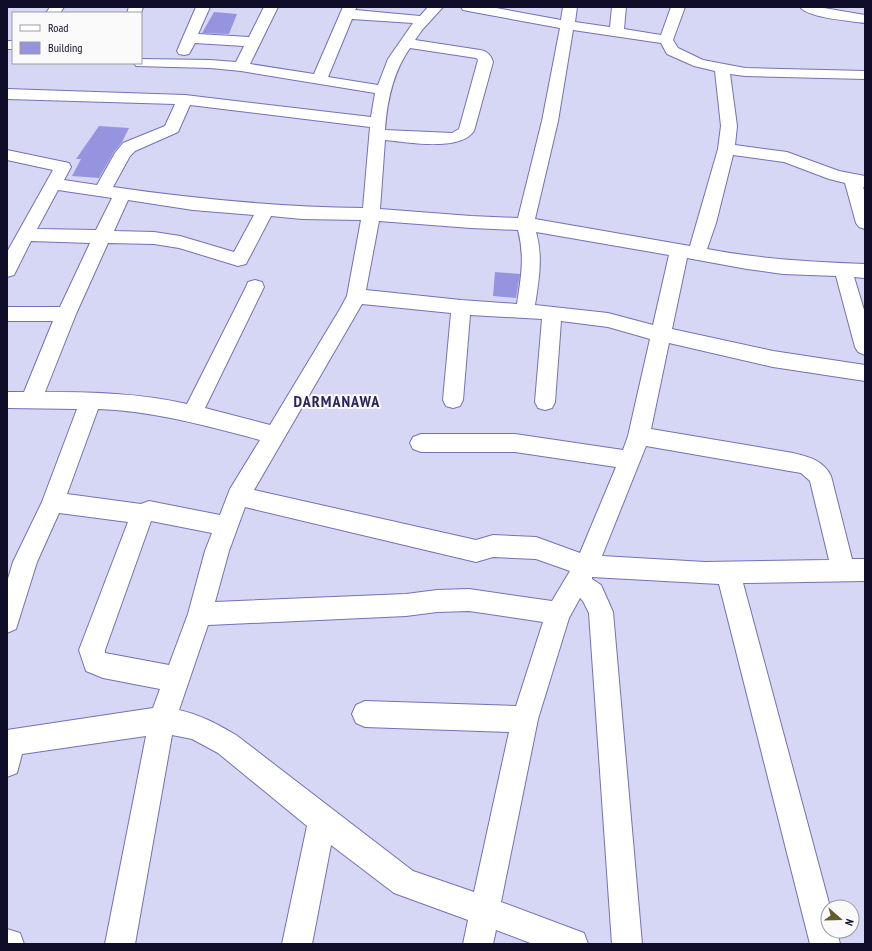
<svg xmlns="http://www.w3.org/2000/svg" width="872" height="951" font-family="'PT Sans Narrow',sans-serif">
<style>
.building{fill:#9694de}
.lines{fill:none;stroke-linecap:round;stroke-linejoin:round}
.minor-casing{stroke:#7471b7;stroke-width:2}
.minor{fill:#fff;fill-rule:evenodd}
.labels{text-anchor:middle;stroke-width:4;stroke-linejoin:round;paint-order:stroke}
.district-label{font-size:16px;font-weight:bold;letter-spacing:1px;fill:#2c2362;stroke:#fafafa}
</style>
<rect width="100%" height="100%" fill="#d6d6f5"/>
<path class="building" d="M214 12 237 14 229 34 202 33Z
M99 126 129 128 122 142 114 152 99 178 72 176 81 159H76Z
M495 272 520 274 516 298 493 296Z"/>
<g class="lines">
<defs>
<path id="minor" d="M50 7H64L60 13H46Z
M129 7H143L141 13H127Z
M196 7H210L198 34 249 37 264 7H278L250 64 314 74 343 7H357L355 10 420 16 428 7H443L422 30 415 40 480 50C487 51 491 55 493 62L474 131C460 152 407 142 385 140L380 209 471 216 518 218 542 121 560 28 468 11 463 10 461 7H491L561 20 563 7H577L575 22 610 27 612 7H626L624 29 661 35 671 7H685L673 40 678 48 703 60 745 68 865 71V79L745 76 730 74 737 126 735 145 787 152 839 171 865 176V188L863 187 865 193V229L859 227 856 223 845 183 829 179 784 162 733 155 716 223 707 249C760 259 812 262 865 264V278L854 277 865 313V355L858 352 855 347 836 276 783 274 747 269 687 258 672 329 773 351 865 365V381L773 367 669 343 651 429 793 453C809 457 823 460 831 476L852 559H865V581L743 583 830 907H828V931H837L840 944H810L719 584 592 577V579L601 585 613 612 642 944H612L589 613 583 601 580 598 569 618 538 719 501 902 584 933 588 944H533L496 930 493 944H463L468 920 394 893 331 845 312 944H282L307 826 218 753 192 739 172 735 135 944H105L146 736 22 754 17 773 7 777V730L153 708 160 689 103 678 86 671 79 650 128 522 59 513 37 562 16 629 7 633V582L13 562 42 502 77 409 7 408V392H24L53 321H7V307H60L90 243 31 241 14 275 7 277V252L53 170 7 160V150L69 163 71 167 64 180 97 185 115 153 123 143 165 126 175 104 7 99V89L185 95 371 117 375 93 241 71 210 68 136 66 134 63H141V59L210 60 236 62 244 46 195 43 189 54 184 55 179 54 177 51ZM352 19 413 23 388 59 378 85 328 77ZM573 30 661 43 667 54 694 66 715 71 721 126 718 149 690 246 535 219 558 121ZM410 48 476 58 478 60 459 129 452 133 385 130C387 101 393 72 410 48ZM190 105 370 127 363 208C279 207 196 199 113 187L130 156 135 151 178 132ZM58 190 112 198 96 230 37 229ZM128 200 193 210 254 215 234 252 180 236 154 232 114 231ZM271 216 302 219 361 220 347 296 340 309 270 425 205 408 264 287 262 282 255 280 248 282 246 287 187 404C139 393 93 392 45 392L76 314 108 243 154 244 179 248 238 266 246 264ZM379 221 471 228 518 230C525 257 521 277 517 304L461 300 366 290ZM536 232 669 255 653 325 608 313 535 305C539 280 543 256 536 232ZM362 304 451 313 443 400 446 406 453 408 460 406 463 400 470 315 542 319 535 402 538 408 545 410 552 408 555 402 561 321 608 327 650 339 628 436 623 450 515 434H421L413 437 410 443 413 449 421 452H515L616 467 580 553 536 537 493 535 476 540 254 490ZM98 409C154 411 207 426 260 440L230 489 220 515 149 501 141 504 67 494ZM646 446 801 473 810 481 829 560 705 562 602 556ZM245 507 476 562 493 557 536 559 570 571 552 601 469 589 437 590 406 594 215 602 229 551ZM151 521 212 533 205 551 188 614 169 665 105 653V650ZM469 611 543 622 516 706 365 701 356 705 352 714 356 723 365 727 509 732 474 892 413 871 236 735C217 724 201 715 179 710L208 625 406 616 437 612Z
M800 7H818L865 15V23C851 21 808 18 800 7Z
M7 41H13V49H7Z
M7 929 20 933 24 944H7Z"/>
</defs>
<use href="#minor" class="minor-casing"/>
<use href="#minor" class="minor"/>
</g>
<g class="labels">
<g class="district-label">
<text x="337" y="407">DARMANAWA</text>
</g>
</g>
<rect width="872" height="951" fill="none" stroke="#100d28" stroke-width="16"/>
<rect x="12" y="12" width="130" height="52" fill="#fafafa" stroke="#9c9ba6"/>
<rect x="20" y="25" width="20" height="6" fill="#ffffff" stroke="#9c9ba6"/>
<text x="48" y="32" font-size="12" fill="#100d28">Road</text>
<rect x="20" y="42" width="20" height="12" fill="#9694de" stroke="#9c9ba6"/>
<text x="48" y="52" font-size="12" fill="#100d28">Building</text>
<g transform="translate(840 919) rotate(110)"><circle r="19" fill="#fafafa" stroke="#9c9ba6"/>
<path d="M0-3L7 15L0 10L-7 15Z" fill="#625d2a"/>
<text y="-6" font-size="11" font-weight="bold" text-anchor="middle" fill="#100d28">N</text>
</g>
</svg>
